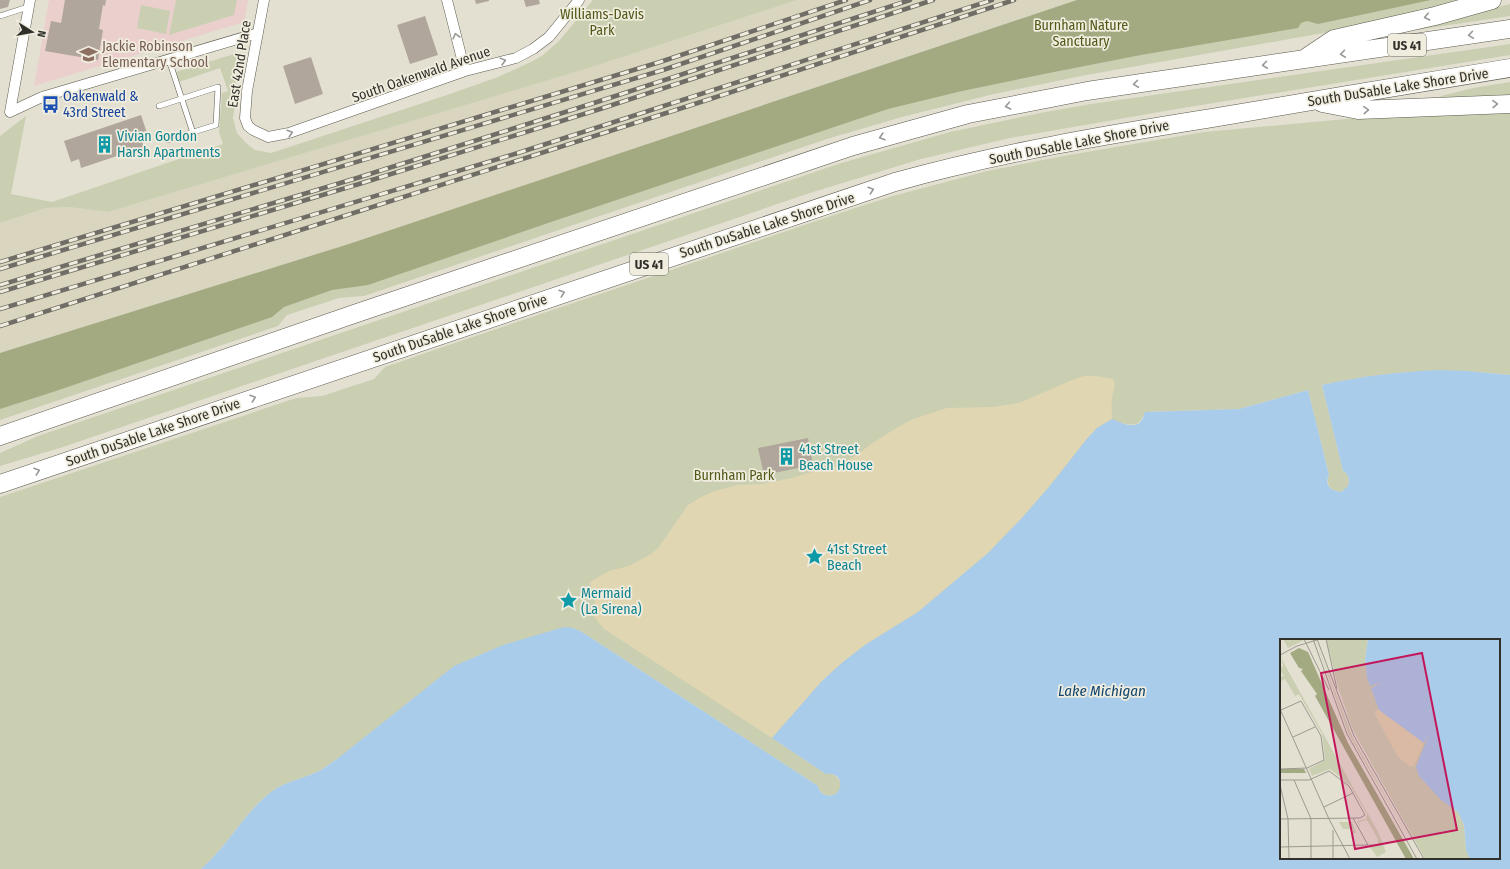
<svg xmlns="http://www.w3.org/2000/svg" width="1510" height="869" font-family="'Fira Sans Condensed',sans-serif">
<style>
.built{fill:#d9d5bf}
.education{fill:#eacfcd}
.green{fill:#cacfb2}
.forest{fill:#a3a981}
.sand{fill:#e0d6b2}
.water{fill:#aacceb;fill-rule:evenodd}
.building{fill:#b1a69c}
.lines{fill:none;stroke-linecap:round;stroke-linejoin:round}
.lane-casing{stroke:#5b594d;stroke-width:6}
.street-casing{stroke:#5b594d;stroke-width:11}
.highway-casing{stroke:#5b594d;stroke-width:19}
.lane{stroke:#fff;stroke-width:5}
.street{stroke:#fff;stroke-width:10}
.highway{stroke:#fff;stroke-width:18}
.rail-casing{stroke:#6f6d65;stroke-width:4.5}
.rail{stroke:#f0eddf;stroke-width:3;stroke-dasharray:9;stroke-linecap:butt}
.oneway{stroke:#989895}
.labels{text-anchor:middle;stroke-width:3.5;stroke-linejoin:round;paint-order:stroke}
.shield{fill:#f0eddf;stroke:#6a6961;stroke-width:1}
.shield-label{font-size:13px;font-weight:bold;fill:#31302b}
.park-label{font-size:14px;fill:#515818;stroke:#f0eddf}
.education-label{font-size:14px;fill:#785e54;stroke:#f0eddf;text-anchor:start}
.street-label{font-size:14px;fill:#31302b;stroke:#f0eddf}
.transit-label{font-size:14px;fill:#164399;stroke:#f0eddf;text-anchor:start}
.culture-label{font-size:14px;fill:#0d838f;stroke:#f0eddf;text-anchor:start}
.water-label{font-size:15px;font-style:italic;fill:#10456d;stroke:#f0eddf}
.inset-road{fill:none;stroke:#9c9a8f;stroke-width:1}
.view{fill:#c2185b;fill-opacity:0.15;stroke:#c2185b;stroke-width:2}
.inset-edge{fill:none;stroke:#31302b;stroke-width:2}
</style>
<rect width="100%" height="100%" fill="#e3e0d2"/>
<path class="built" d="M797 0H1077L349 244 0 353V223L46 208 69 207 108 212 589 68Z"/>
<path class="education" d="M49 0H248L244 22 34 86Z"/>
<path class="green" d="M176 0H237L234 15 169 35Z
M593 0H797L589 68 108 212 69 207 46 208 0 223V136L26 116 11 194 52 202 223 144 219 132 222 93 228 91 220 68 179 82 176 72 237 53 235 66 236 98 233 118 237 133 246 143 255 150 271 153 447 95 498 77 533 61 543 55 559 41Z
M1077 0H1474L1346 29 1081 76 994 94 902 117 827 139 364 296 339 298 287 315 278 326 0 420V353L349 244Z
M1510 4V16L1416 30V27Z
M141 5 170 11 166 34 137 28Z
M1510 44V55L1177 109 1010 138 921 159 810 193 63 447 0 466V453L38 436 838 164 950 132 1040 113 1091 104Z
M1510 82V97L1440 99 1441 96 1473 88Z
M1510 110V375C1443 367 1387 371 1322 385L1343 471C1349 474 1350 480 1348 486L1341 492C1331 491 1325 485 1329 475L1308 390 1239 409 1145 412C1139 426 1136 426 1121 423L830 773C838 776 842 781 840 790 833 798 821 798 818 786L582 632 573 628 337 759C331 763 325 768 319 771 303 779 285 781 271 792 243 814 228 846 201 869H0V497L296 398 322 396 374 379 385 367 437 349 855 208 893 196 987 171 1063 156 1204 132 1346 119Z"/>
<path class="forest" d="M1077 0H1431L1318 24 1307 21 1301 23 1298 28 1141 55 1054 72 962 91 888 109 554 221 368 285 332 290 284 307 272 317 56 391 0 409V353L349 244Z"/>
<path class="sand" d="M1084 376H1096L1113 379C1117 387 1113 390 1112 398 1111 405 1112 412 1112 419L1097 428 1086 440 1049 487 1020 520 988 553 918 612 865 645 843 662 822 681 772 738 604 629 592 614C599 600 592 595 590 582L609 571 629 566 651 554 659 547 688 505 701 497 715 491 737 485 762 484 792 478 828 467 831 469 857 455 871 444 898 427 913 419 947 408 993 407 1019 403 1070 381Z"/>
<path class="water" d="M1439 370 1467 371 1510 375V869H201C228 846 243 814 271 792 285 781 303 779 319 771 325 768 331 763 337 759L454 666 503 645 564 627 573 628 582 632 818 786C819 791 822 794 826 795 843 800 847 771 826 774L772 738 822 681 843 662 865 645 918 612 988 553 1020 520 1049 487 1086 440 1097 428 1112 419C1119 422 1135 430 1141 421 1143 419 1144 414 1145 412L1239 409 1308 390 1329 475C1324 485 1331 491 1341 492L1348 486C1350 480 1349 474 1343 471L1322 385C1362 376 1397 372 1439 370ZM1281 640H1499V858H1281Z"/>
<path class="building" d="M0 0H10L8 7 0 9Z
M65 0H106L105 6 103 5 99 29 103 30 98 60 45 51 51 21 61 23Z
M475 0H489V1L476 4Z
M524 0H539L540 4 526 7Z
M425 16 438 55 410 64 397 25Z
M311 57 323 94 295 104 283 66Z
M141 115 148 136 141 139 144 147 81 168 79 159 71 162 64 141Z
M808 438 813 465 764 475 758 448Z"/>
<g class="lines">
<defs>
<path id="lane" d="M0 16 28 7
M169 60 193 133
M159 106 218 87 216 125 168 140"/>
<path id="street" d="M264 0 247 91 245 118 248 126 253 130 268 137 289 133 465 71 516 58 533 49 549 37 579 0
M447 0 465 71
M10 112 42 97 258 33
M10 112 30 0"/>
<path id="highway" d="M1307 57 1334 39 1435 16 1492 0
M1322 103 1358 110 1510 104
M0 436 360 312 853 146 968 114 1087 91 1510 29
M0 484 895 182C999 153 1105 135 1212 118 1311 101 1411 84 1510 68"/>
</defs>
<use href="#lane" class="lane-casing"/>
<use href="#street" class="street-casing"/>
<use href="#highway" class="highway-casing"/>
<use href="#lane" class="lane"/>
<use href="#street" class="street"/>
<use href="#highway" class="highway"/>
<defs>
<path id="rail" d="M0 262 660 62 846 0
M0 269 663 70 870 0
M0 285 357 178 597 102 910 0
M0 292 359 184 600 109 933 0
M0 309 518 153 992 0
M0 326 707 100 1014 0"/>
</defs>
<use href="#rail" class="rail-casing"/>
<use href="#rail" class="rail"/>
</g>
<defs><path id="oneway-chevron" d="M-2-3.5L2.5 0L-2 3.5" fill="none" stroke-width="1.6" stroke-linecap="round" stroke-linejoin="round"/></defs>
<g class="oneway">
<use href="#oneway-chevron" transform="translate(1427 17) rotate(167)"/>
<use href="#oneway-chevron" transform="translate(1471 35) rotate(172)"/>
<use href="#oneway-chevron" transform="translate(456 36) rotate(-104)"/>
<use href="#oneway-chevron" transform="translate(1343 54) rotate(172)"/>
<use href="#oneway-chevron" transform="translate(503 61) rotate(-15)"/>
<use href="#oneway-chevron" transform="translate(1265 65) rotate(172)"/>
<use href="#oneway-chevron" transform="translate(1136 84) rotate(172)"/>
<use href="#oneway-chevron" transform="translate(1495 104) rotate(-2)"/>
<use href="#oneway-chevron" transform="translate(1008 106) rotate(169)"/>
<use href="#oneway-chevron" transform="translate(1366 110) rotate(-3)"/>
<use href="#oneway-chevron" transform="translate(290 133) rotate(-17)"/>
<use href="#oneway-chevron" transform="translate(882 137) rotate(164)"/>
<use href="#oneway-chevron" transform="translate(871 190) rotate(-18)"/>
<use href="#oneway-chevron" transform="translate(562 293) rotate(-19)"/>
<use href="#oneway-chevron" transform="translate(253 398) rotate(-19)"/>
<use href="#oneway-chevron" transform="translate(37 471) rotate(-19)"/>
</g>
<defs>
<symbol id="school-bare" viewBox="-9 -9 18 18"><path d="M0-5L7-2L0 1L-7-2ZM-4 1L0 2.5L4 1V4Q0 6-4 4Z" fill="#8d6e63" stroke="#f0eddf" stroke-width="2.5" paint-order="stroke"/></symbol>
<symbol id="bus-bare" viewBox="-9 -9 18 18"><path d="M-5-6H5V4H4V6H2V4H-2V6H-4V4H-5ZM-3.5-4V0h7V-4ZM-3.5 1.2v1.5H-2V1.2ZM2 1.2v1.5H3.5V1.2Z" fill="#1a4fb4" stroke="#f0eddf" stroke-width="2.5" paint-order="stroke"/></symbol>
<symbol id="building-bare" viewBox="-9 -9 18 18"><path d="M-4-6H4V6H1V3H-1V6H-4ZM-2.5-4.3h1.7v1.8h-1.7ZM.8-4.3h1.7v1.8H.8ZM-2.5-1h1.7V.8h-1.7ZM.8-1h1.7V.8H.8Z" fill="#0f9aa8" stroke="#f0eddf" stroke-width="2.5" paint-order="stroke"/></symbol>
<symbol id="sight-bare" viewBox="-9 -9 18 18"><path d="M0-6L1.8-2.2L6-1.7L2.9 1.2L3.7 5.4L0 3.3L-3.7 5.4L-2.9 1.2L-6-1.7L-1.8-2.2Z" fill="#0f9aa8" stroke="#f0eddf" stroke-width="2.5" paint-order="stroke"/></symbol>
</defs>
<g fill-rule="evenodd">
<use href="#school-bare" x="76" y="42" width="25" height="25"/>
<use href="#bus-bare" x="38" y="92" width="25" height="25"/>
<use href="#building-bare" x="92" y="132" width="25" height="25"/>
<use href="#building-bare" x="774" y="444" width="25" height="25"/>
<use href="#sight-bare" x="802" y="544" width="25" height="25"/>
<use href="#sight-bare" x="556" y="588" width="25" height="25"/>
</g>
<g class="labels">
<g class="shield">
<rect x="1388" y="34" width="38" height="22" rx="3"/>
<rect x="630" y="253" width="38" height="22" rx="3"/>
</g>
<g class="shield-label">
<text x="1407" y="50">US 41</text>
<text x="649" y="269">US 41</text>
</g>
<g class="park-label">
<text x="602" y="19">Williams-Davis<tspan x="602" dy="16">Park</tspan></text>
<text x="1081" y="30">Burnham Nature<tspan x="1081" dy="16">Sanctuary</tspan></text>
<text x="734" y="480">Burnham Park</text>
</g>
<g class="education-label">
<text x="102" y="51">Jackie Robinson<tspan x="102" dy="16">Elementary School</tspan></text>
</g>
<g class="street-label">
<text transform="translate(239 64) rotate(-81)" y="5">East 42nd Place</text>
<text transform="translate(421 74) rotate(-19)" y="5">South Oakenwald Avenue</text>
<text transform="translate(1398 87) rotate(-9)" y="5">South DuSable Lake Shore Drive</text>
<text transform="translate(1079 142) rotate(-11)" y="5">South DuSable Lake Shore Drive</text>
<text transform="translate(767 225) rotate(-18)" y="5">South DuSable Lake Shore Drive</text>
<text transform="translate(460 328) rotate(-19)" y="5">South DuSable Lake Shore Drive</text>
<text transform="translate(153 432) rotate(-19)" y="5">South DuSable Lake Shore Drive</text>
</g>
<g class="transit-label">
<text x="63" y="101">Oakenwald &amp;<tspan x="63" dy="16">43rd Street</tspan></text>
</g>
<g class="culture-label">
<text x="117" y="141">Vivian Gordon<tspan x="117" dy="16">Harsh Apartments</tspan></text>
<text x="799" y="454">41st Street<tspan x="799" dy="16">Beach House</tspan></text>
<text x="827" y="554">41st Street<tspan x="827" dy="16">Beach</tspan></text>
<text x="581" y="598">Mermaid<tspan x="581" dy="16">(La Sirena)</tspan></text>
</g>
<g class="water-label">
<text x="1102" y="696">Lake Michigan</text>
</g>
</g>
<g transform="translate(1280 639)">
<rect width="220" height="220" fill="#e3e0d2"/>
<path d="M3 0H23L24 1 8 9ZM35 0 73 99 130 201 69 96ZM46 0H88L85 21 87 39 102 43 91 49 99 71 147 96 149 95 143 142 178 173 184 186 186 211 190 220H145L73 91 59 51ZM1 19 98 193 106 213 97 218 88 205H98V200L87 181 79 183 80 188 77 182 86 180 87 175 70 146 50 130 32 137 29 130 45 121 42 95 19 55 15 57 5 40 1 42V38L4 37 0 31 3 27ZM59 183H72L76 194H73V190H63Z" fill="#cacfb2"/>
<path d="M19 9 28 13 68 104 134 220H126L35 57 37 55 21 32 23 30 19 29 10 14ZM0 130H24L26 134H0Z" fill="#a3a981"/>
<path d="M99 71 144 104 134 127 130 128 117 117 95 75 94 72Z" fill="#e0d6b2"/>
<path d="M88 0H220V220H190L186 211 184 186 178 173 161 161 139 137 136 128 149 95 144 104 99 71 91 49 102 43 90 47 87 39 85 21Z" fill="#aacceb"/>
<path class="inset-road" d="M24 0 49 51M33 0 67 95 137 220M37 0 74 97 144 220M46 0 57 50M0 16 17 7 40 0M0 70 49 180 70 220M13 98 35 88M0 130 27 129 44 121 41 97 21 62 1 71M0 141H29L49 132 69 147 85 176 80 179 0 180M14 141 31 180V220M0 146 8 180 9 220M44 168 73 154M73 179 88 206M53 191V220M0 208 88 206"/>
<path class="view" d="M142 14 177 191 75 210 41 34Z"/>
<rect width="220" height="220" class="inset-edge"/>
</g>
<g transform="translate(32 32) rotate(101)" stroke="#f0eddf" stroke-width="3" paint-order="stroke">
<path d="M0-3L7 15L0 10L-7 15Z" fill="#31302b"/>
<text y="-6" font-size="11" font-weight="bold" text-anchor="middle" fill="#31302b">N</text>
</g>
</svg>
